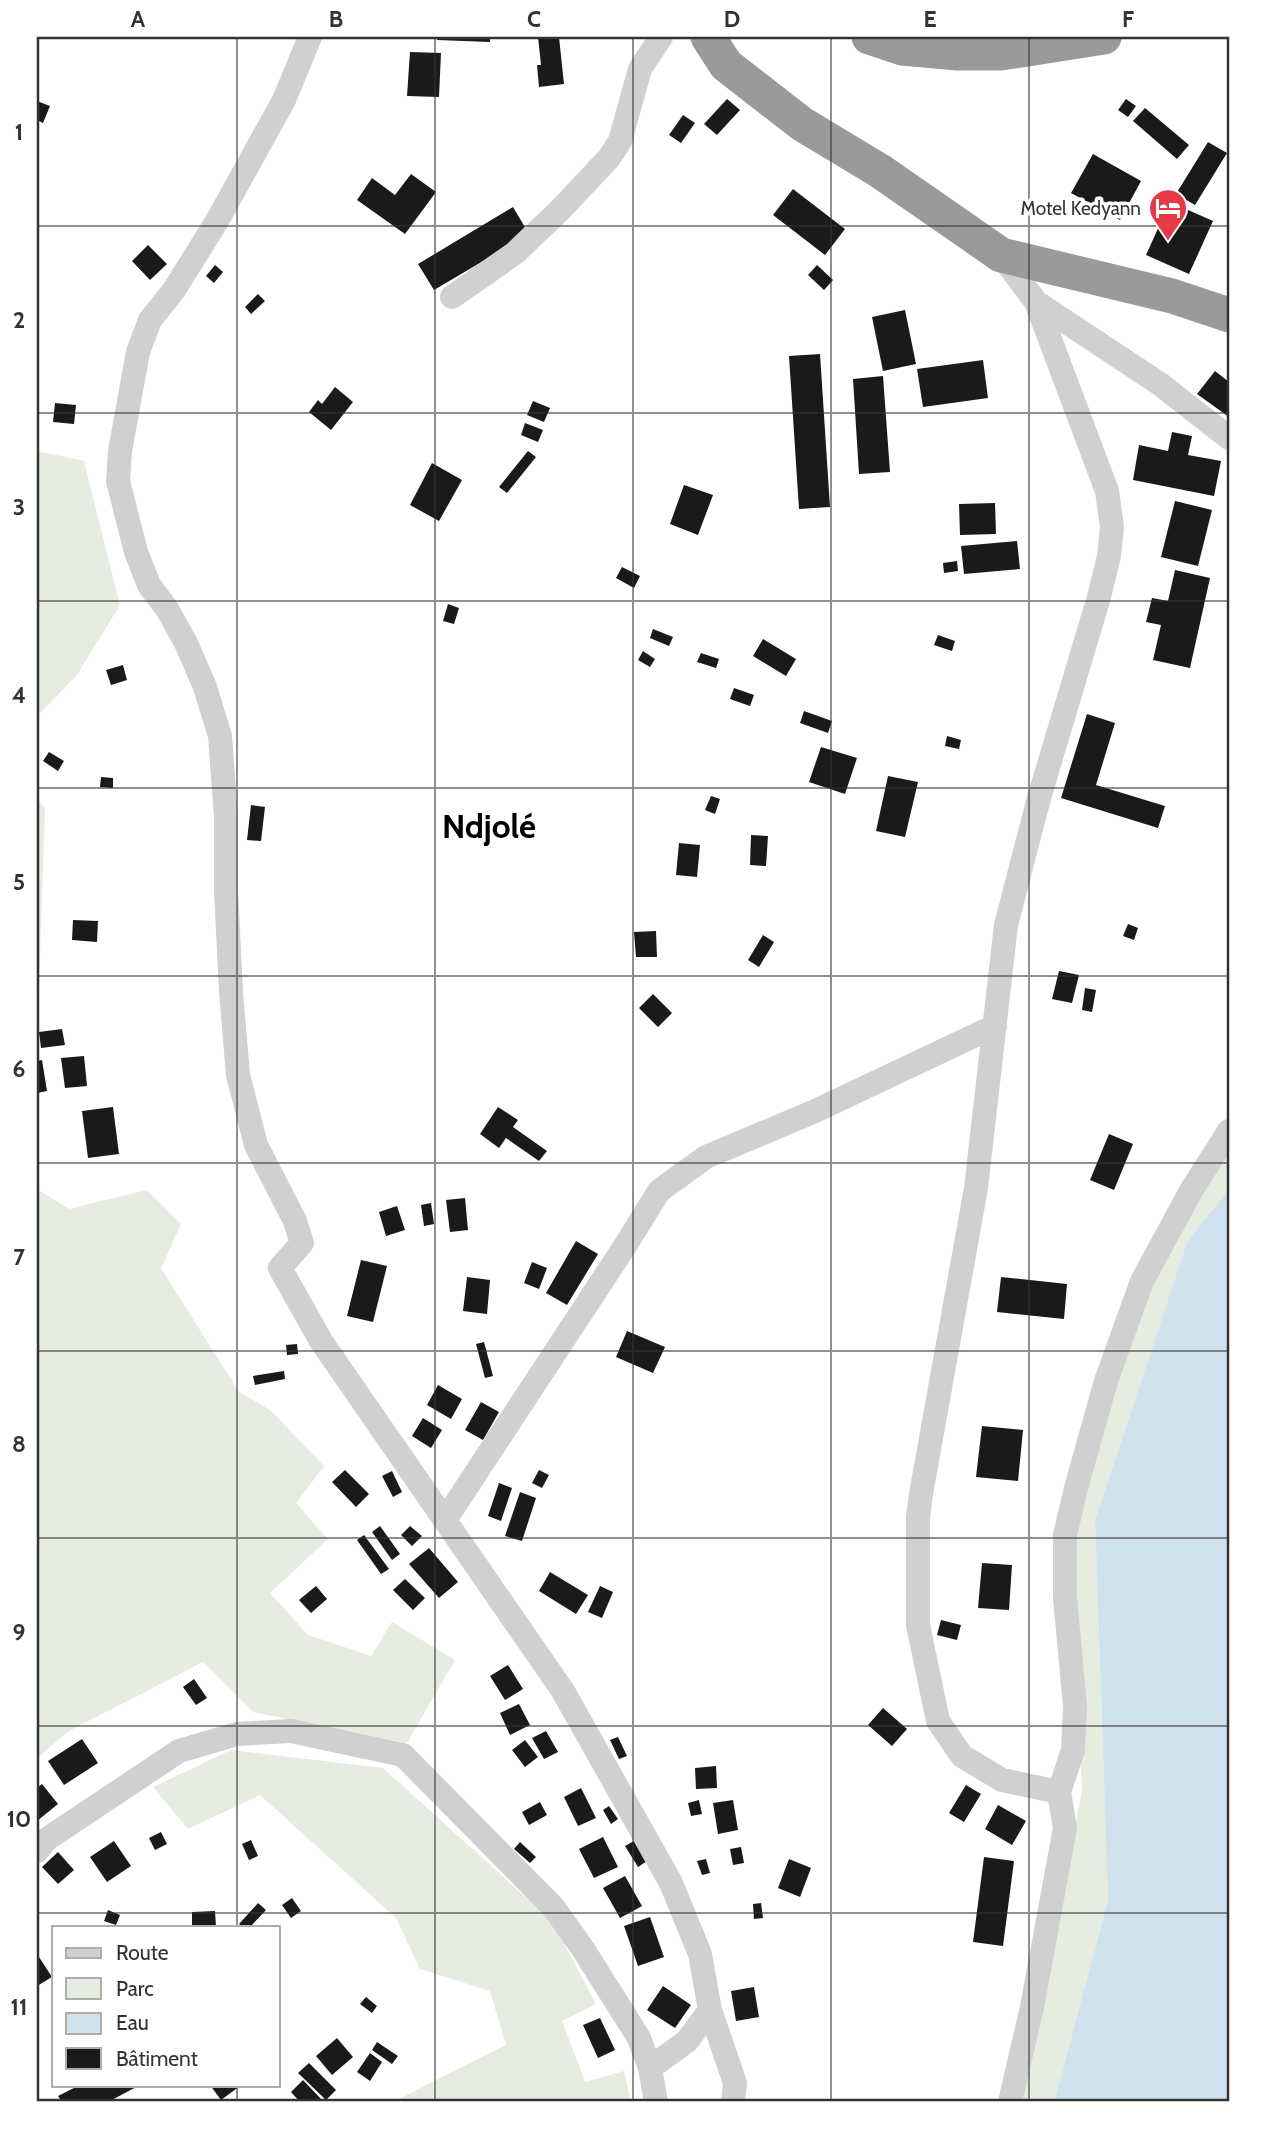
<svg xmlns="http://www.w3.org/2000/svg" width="1266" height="2139" font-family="Cabin,sans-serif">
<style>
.green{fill:#e6ecdf}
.water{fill:#cfe2ee}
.building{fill:#1a1a1a}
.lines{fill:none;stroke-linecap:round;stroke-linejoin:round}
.minor{stroke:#d0d0d0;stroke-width:24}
.highway{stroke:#9a9a9a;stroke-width:35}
.grid{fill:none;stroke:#333;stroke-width:2;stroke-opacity:0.55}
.labels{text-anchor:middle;stroke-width:7;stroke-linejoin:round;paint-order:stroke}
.poi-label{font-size:19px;fill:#333;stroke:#fff;text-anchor:end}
.town-label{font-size:33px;font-weight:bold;fill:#000;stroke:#fff}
.neatline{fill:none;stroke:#333;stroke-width:2.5}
.grid-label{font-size:23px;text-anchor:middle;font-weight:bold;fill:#333}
</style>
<rect width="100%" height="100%" fill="#fff"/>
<path class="green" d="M37 451 84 461 120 605 77 675 37 716Z
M37 800 45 807 39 986 37 988Z
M1229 1147V1189L1187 1242 1095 1520 1108 1900 1054 2102H1016L1082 1792 1071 1533 1131 1327 1182 1225Z
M37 1189 69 1209 147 1190 181 1224 161 1268 239 1392 270 1410 324 1466 296 1503 328 1539 270 1593 308 1635 371 1656 392 1622 455 1660 407 1743 253 1712 203 1662 67 1732 37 1759Z
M231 1750 383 1768 552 1921 596 2004 562 2021 585 2082 624 2071 631 2102H393L506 2045 490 1991 420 1969 396 1918 260 1795 188 1829 153 1787Z"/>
<path class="water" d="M1229 1189V2102H1054L1108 1900 1095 1520 1187 1242Z"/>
<path class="building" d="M437 37H490V42L437 40Z
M538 37H559L564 84 539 87 537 65H541Z
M410 52 441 53 439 97 407 96Z
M727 99 740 110 717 135 704 124Z
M1126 99 1136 106 1128 117 1118 110Z
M37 101 50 106 43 123 37 120Z
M1145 108 1189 145 1177 159 1133 121Z
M683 115 695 123 681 143 669 135Z
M1208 142 1227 153 1195 205 1176 194Z
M1093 154 1141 181 1120 220 1071 193Z
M411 174 436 192 405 234 357 200 372 178 395 195Z
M793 189 845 229 825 255 773 215Z
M1170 202 1213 221 1189 274 1146 255Z
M513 207 529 234 434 290 418 264Z
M148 245 167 264 150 280 132 261Z
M215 265 223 272 214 283 206 276Z
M817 265 833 280 824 290 808 275Z
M258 294 265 301 251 314 245 307Z
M905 310 916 364 883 371 872 317Z
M820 354 830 507 799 509 789 356Z
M983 360 988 398 923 407 917 369Z
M1215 371 1229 382V417L1197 394Z
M883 376 890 472 859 474 853 379Z
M335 387 353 402 331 430 309 412 318 400 322 404Z
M533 401 550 408 544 422 527 415Z
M55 403 76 405 74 424 53 422Z
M525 423 543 430 538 442 521 435Z
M1172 432 1192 436 1188 455 1221 461 1214 496 1133 480 1139 445 1168 451Z
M528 451 536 457 507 493 499 487Z
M432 463 462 480 439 521 410 505Z
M684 485 713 495 698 535 670 524Z
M1175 501 1212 510 1198 566 1161 557Z
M995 503 996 534 960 535 959 504Z
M1017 541 1020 569 964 574 961 546Z
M957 561 958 571 944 573 943 563Z
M622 567 640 576 634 588 616 578Z
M1175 570 1210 578 1190 668 1153 660 1161 625 1146 622 1152 598 1168 601Z
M448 604 459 608 454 624 443 621Z
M653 629 673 637 669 646 650 638Z
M938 635 955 641 952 651 934 645Z
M763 639 796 659 786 676 753 656Z
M643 651 655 659 650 667 638 660Z
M701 653 719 659 716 668 697 662Z
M123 665 127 680 111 685 106 670Z
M734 688 754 695 750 706 730 699Z
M804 711 832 721 828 733 800 723Z
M1087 714 1115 723 1096 785 1165 806 1158 828 1061 798Z
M947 736 961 740 959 749 945 746Z
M821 747 857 758 845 794 809 782Z
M49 752 64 761 58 771 43 761Z
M888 776 918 782 905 837 876 831Z
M101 777 113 778V788L100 787Z
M711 796 720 799 715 814 705 810Z
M251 805 265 807 261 841 247 840Z
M751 835 768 836 766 866 750 865Z
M679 843 700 845 697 877 676 875Z
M73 920 98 921 97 942 72 940Z
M1128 924 1138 928 1134 940 1123 936Z
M656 931 657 957H636L634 932Z
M763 935 774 942 759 967 748 960Z
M1059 971 1079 975 1072 1003 1052 999Z
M1085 988 1096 990 1092 1012 1082 1010Z
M653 994 672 1013 658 1027 639 1008Z
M62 1029 65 1045 41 1048 39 1032Z
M84 1056 87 1086 65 1088 61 1058Z
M42 1060 47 1091 37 1093V1061Z
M113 1107 119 1154 88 1158 82 1111Z
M498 1107 518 1120 513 1127 547 1151 539 1161 506 1138 499 1148 480 1134Z
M1109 1134 1133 1144 1114 1190 1090 1180Z
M465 1198 468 1230 450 1232 446 1200Z
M431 1203 434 1224 424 1226 421 1205Z
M397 1206 405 1230 386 1236 379 1212Z
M576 1241 598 1254 567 1305 546 1293Z
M361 1260 387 1266 373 1322 347 1316Z
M532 1262 547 1268 539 1289 524 1283Z
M467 1277 490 1280 487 1314 463 1311Z
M1001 1277 1067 1284 1064 1319 997 1312Z
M627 1331 665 1347 653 1373 616 1357Z
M484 1342 493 1376 485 1378 476 1344Z
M297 1344 298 1354 287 1355 286 1345Z
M284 1371 285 1379 255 1385 253 1376Z
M438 1385 462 1399 451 1419 427 1405Z
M481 1402 499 1412 483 1440 465 1430Z
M423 1418 442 1430 431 1448 412 1436Z
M982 1426 1023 1430 1018 1481 976 1477Z
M345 1470 369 1494 356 1507 332 1482Z
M539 1470 549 1475 542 1488 532 1483Z
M392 1471 402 1492 393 1497 382 1476Z
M499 1483 512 1488 501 1521 488 1516Z
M520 1492 536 1498 522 1541 505 1536Z
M380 1526 400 1554 392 1560 372 1532Z
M410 1526 422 1536 412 1546 401 1535Z
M364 1535 389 1569 381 1574 357 1540Z
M429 1548 458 1582 439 1598 409 1564Z
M982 1563 1012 1565 1009 1610 978 1608Z
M550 1572 588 1595 576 1614 539 1591Z
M405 1579 425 1598 413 1610 393 1590Z
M316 1586 327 1599 311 1613 299 1600Z
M600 1586 613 1592 602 1618 588 1612Z
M941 1620 961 1625 957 1640 937 1635Z
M508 1665 523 1689 505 1700 490 1676Z
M194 1679 207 1698 196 1705 183 1687Z
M519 1704 530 1725 510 1735 500 1713Z
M883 1708 907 1729 892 1746 868 1725Z
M546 1731 558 1752 544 1759 532 1738Z
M618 1737 627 1756 619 1759 610 1740Z
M82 1739 98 1763 64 1785 48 1761Z
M525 1740 538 1757 525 1767 512 1750Z
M716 1766 717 1788 696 1789 695 1768Z
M42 1784 58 1804 37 1821V1788Z
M966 1785 981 1794 964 1822 949 1813Z
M581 1788 596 1818 578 1826 564 1797Z
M699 1800 702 1814 691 1816 688 1803Z
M733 1800 738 1830 718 1834 713 1803Z
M540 1802 547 1815 529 1825 522 1812Z
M998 1805 1026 1821 1012 1845 985 1829Z
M609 1806 618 1819 611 1824 603 1810Z
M161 1832 167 1844 155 1850 149 1838Z
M603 1837 618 1867 594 1878 579 1849Z
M251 1840 258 1856 249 1860 242 1844Z
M114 1841 131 1866 107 1882 90 1857Z
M634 1841 647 1861 638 1867 625 1846Z
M520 1842 536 1857 530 1863 514 1849Z
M741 1847 744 1863 733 1865 730 1849Z
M58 1852 74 1870 58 1884 42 1867Z
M984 1857 1014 1861 1003 1946 973 1942Z
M706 1859 710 1873 702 1875 697 1861Z
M789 1859 811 1868 800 1897 778 1888Z
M625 1876 642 1906 620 1918 603 1888Z
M292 1898 301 1911 291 1918 282 1905Z
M258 1903 266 1910 250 1927H243L239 1924Z
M761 1903 763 1918 754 1919 753 1904Z
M108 1910 120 1915 116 1925 104 1921Z
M215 1911 216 1927H192V1912Z
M650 1917 664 1957 638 1966 624 1926Z
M37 1954 52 1977 37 1986Z
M663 1986 691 2005 675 2028 647 2010Z
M754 1987 759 2017 736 2021 731 1991Z
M366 1997 377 2006 372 2013 360 2004Z
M600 2018 615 2050 598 2058 583 2025Z
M337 2038 353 2057 332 2075 316 2056Z
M377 2042 398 2056 392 2064 372 2050Z
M370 2053 382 2062 370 2081 357 2072Z
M309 2063 336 2090 326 2100 298 2073Z
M303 2080 321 2099 318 2102H300L291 2092Z
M80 2085H140L108 2102H62L58 2096Z
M210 2085H239L240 2086 221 2100Z"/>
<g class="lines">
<path class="minor" d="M310 37 284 100 217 221 174 290 150 320 138 352 120 451 118 481 136 552 149 585 167 609 186 643 205 687 220 736 226 817V890L231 992 238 1075 256 1145 295 1221 302 1243 280 1268 321 1341 563 1691 671 1883 700 1954 710 2010 735 2083 733 2102
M1001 255 1036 302 1107 491 1112 527 1109 556 1099 597 1039 798 1006 925 976 1188 921 1494 918 1517V1625L938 1721 962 1756 1002 1780 1059 1792 1065 1828 1032 2007 1010 2102
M452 297 515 253 560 210 609 158 620 141 640 69 661 37
M1036 302 1160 384 1229 438
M445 1520 625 1246 659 1191 706 1157 813 1112 995 1026
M1059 1792 1073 1750 1075 1706 1065 1598V1535L1076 1488 1106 1381 1142 1281 1192 1189 1229 1131
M37 1851 47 1839 179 1751 237 1734 291 1731 403 1755 554 1908 583 1949 639 2038 650 2068 656 2102
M650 2068 687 2041 710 2010"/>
<path class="highway" d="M708 37 726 65 802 124 880 171 1001 255 1172 296 1229 315
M869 37 902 48 958 53H1001L1104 37"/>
</g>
<path class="grid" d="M237 37V1927M435 37V2102M633 37V2102M831 37V2102M1029 37V2102M37 226H1229M37 413H1229M37 601H1229M37 788H1229M37 976H1229M37 1163H1229M37 1351H1229M37 1538H1229M37 1726H1229M37 1913H1229M237 2085V2102"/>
<defs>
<symbol id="hotel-pin" viewBox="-11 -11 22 30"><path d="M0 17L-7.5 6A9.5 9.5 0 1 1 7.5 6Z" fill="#e63946" stroke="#fff"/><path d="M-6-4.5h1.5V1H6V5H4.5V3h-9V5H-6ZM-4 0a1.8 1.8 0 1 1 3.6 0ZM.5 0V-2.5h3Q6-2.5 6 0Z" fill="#fff"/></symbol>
</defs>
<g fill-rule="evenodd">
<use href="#hotel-pin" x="1146" y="186" width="44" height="60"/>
</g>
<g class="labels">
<g class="poi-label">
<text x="1141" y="215">Motel Kedyann</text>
</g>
<g class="town-label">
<text x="489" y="838">Ndjolé</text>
</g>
</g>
<rect width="1266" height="2139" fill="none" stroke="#ffffff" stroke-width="77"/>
<rect x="52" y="1926" width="228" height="161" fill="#ffffff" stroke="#adadad" stroke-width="2"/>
<rect x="66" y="1948" width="35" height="10" fill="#d0d0d0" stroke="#adadad" stroke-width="2"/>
<text x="116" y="1960" font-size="21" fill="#333333">Route</text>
<rect x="66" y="1978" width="35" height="21" fill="#e6ecdf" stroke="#adadad" stroke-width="2"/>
<text x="116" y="1996" font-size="21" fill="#333333">Parc</text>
<rect x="66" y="2013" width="35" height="21" fill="#cfe2ee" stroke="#adadad" stroke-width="2"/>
<text x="116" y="2030" font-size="21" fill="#333333">Eau</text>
<rect x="66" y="2048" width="35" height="21" fill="#1a1a1a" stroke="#adadad" stroke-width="2"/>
<text x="116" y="2066" font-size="21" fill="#333333">Bâtiment</text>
<rect x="38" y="38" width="1190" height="2062" class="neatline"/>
<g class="grid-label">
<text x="138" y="27">A</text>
<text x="336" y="27">B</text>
<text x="534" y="27">C</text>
<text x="732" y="27">D</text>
<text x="930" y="27">E</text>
<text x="1128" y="27">F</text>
<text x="19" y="140">1</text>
<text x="19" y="328">2</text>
<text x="19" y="515">3</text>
<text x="19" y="703">4</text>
<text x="19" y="890">5</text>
<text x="19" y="1077">6</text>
<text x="19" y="1265">7</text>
<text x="19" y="1452">8</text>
<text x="19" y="1640">9</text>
<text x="19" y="1827">10</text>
<text x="19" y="2015">11</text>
</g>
</svg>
